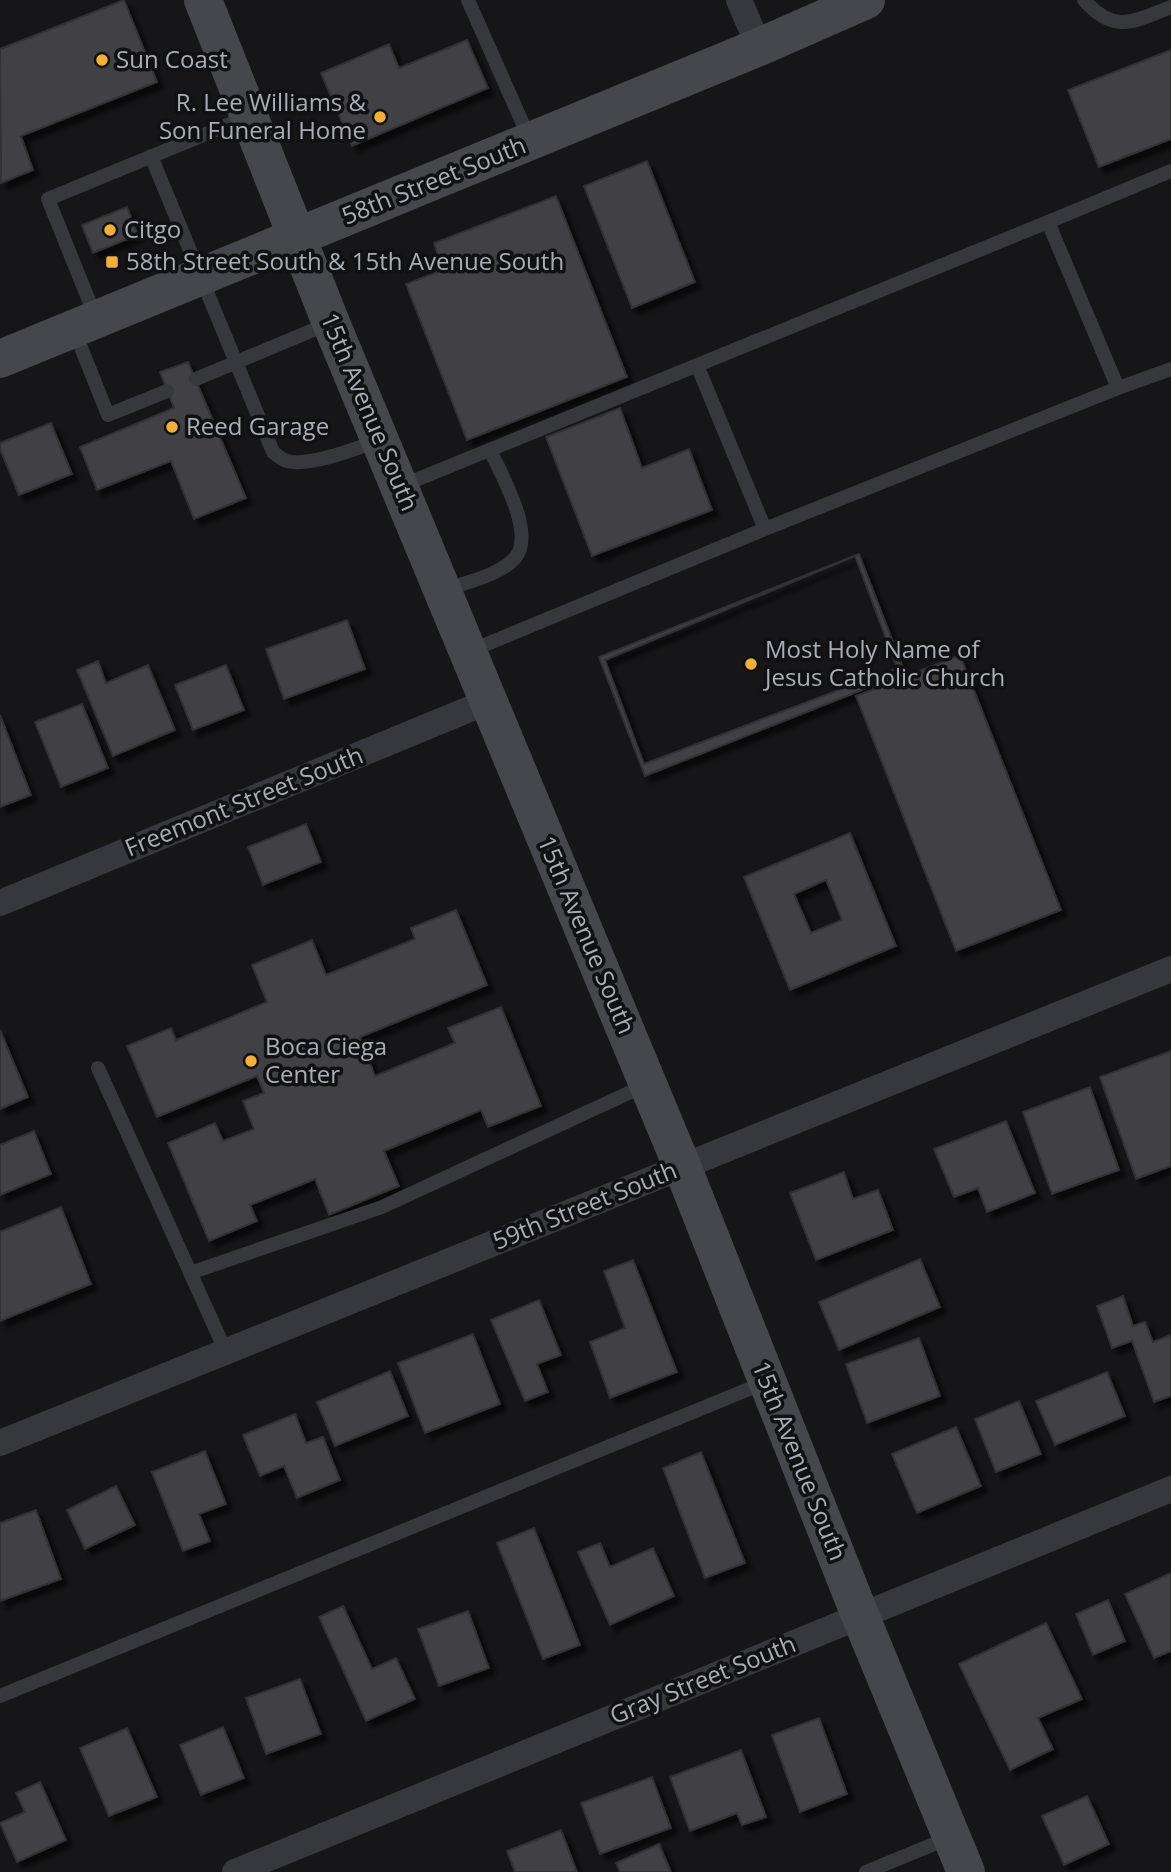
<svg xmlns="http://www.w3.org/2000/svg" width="1171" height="1872" font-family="'Open Sans',sans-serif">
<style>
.building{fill:#404145;stroke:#303034;stroke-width:2;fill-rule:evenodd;filter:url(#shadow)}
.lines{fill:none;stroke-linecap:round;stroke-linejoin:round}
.lane{stroke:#37383d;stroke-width:14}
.street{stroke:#37383d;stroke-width:26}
.secondary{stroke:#45474d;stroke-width:38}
.poi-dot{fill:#f2b134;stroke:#111113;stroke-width:2.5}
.labels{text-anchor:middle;stroke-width:7;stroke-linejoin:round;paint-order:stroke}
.poi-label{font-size:24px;fill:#a8adb8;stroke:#111113;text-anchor:start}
.street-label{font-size:24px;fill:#a8adb8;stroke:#111113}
</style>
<defs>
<filter id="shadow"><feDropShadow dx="6" dy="6" stdDeviation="2" flood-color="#0009"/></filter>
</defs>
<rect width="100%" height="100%" fill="#161618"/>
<path class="building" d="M124 0 157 82 21 136 33 170 1 183 0 49Z
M467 40 488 88 352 146 321 73 389 44 399 68Z
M1171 50V139L1099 167 1068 90Z
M647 161 695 282 632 308 584 186Z
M556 196 627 377 467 440 406 284 443 270 434 243Z
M127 207 138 235 93 253 82 225Z
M188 362 246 498 194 519 171 461 97 490 80 447 174 408 160 372Z
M620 408 642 468 689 449 712 510 592 556 546 437Z
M51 423 72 474 19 495 0 449V443Z
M859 554 905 673 645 776 599 657Z
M855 556 897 668 644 764 605 660Z
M347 620 365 669 284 699 266 649Z
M960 655 1061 910 956 951 856 696Z
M98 661 106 683 148 665 175 730 113 756 77 670Z
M226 665 244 710 193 730 175 685Z
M82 704 108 768 61 787 35 722Z
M0 715 31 795 0 807Z
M306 824 321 862 263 885 248 847Z
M850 833 896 946 790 990 744 877ZM826 880 842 920 811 933 794 894Z
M456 910 487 985 360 1037 375 1076 455 1043 448 1028 501 1007 541 1106 488 1127 481 1110 384 1151 399 1186 329 1215 315 1179 250 1205 257 1221 209 1241 168 1143 215 1123 223 1141 254 1129 243 1101 264 1093 257 1076 157 1117 127 1046 171 1028 176 1040 267 1002 252 965 312 940 326 975 415 939 411 928Z
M0 1030 28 1097 0 1109Z
M1171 1051V1166L1136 1179 1100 1077Z
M1090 1087 1119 1170 1052 1194 1023 1112Z
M1006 1121 1035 1193 987 1212 978 1188 954 1197 934 1149Z
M34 1131 51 1174 0 1195V1145Z
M844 1172 853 1199 878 1190 893 1230 816 1260 790 1193Z
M61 1207 91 1284 0 1321V1232Z
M920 1259 940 1307 839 1350 819 1302Z
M633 1260 677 1372 610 1398 590 1342 625 1328 604 1271Z
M1123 1296 1133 1326 1145 1322 1153 1342 1171 1335V1396L1154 1402 1132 1341 1112 1348 1097 1306Z
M539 1300 561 1355 537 1364 548 1392 525 1401 491 1320Z
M473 1334 500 1404 425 1433 398 1363Z
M919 1338 940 1396 867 1423 846 1364Z
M390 1371 408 1416 335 1446 317 1402Z
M1107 1372 1125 1416 1055 1445 1036 1401Z
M1019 1401 1041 1454 996 1472 975 1419Z
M295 1414 306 1443 323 1437 340 1480 297 1498 284 1466 260 1476 243 1435Z
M956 1427 981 1486 917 1513 892 1454Z
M205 1451 226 1504 199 1514 210 1541 183 1551 152 1472Z
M701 1452 745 1563 705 1578 663 1468Z
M116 1486 135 1525 85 1549 67 1510Z
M36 1510 61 1579 0 1601V1523Z
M534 1528 580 1645 543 1659 497 1543Z
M600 1543 610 1567 653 1548 674 1596 610 1625 578 1552Z
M1171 1573V1651L1154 1658 1125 1594Z
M1108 1600 1125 1641 1093 1655 1076 1614Z
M343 1606 372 1669 396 1658 415 1699 366 1721 319 1617Z
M468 1611 489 1668 439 1686 418 1629Z
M1046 1623 1082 1699 1038 1718 1053 1749 1010 1770 959 1664Z
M300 1679 321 1734 266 1754 246 1698Z
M819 1718 847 1794 800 1812 772 1735Z
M223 1727 244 1778 201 1795 180 1745Z
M127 1728 157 1797 109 1816 80 1748Z
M741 1750 766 1817 742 1825 737 1813 690 1831 670 1777Z
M652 1777 671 1828 600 1854 581 1803Z
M40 1782 66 1840 17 1862 0 1823 25 1812 16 1793Z
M1087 1796 1109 1844 1064 1865 1042 1816Z
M561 1830 577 1872H515L507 1851Z
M659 1844 671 1872H620L616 1863Z"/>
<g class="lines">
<path class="lane" d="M468 0 530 140
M1084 0C1114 35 1135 21 1171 7
M151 156 273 452C278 456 282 460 287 461 308 467 359 448 379 440
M1048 222 1171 171
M96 318 48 199 247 117
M74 330 108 415 167 391
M697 365 765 529
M196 379 330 323
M1118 388 1171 369
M401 486 1048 222 1118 388 765 529 470 651
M444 590C466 582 499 576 515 558 536 534 501 474 490 450
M98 1068 226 1352
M190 1273 382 1207 648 1084
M0 1696 766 1382
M866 1872 951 1837"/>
<path class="street" d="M739 0 759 47
M0 903 489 701
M0 1443 1171 969
M235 1872 1171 1489"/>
<path class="secondary" d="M203 0 331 323 682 1166 860 1615 966 1872
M0 359 759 47 866 0"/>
</g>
<g class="poi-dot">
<circle cx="102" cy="60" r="7"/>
<circle cx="380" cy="117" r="7"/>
<circle cx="110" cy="230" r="7"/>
<rect x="105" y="255" width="14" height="14" rx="3.5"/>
<circle cx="172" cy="427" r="7"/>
<circle cx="751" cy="664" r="7"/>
<circle cx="251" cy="1061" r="7"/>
</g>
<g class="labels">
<g class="poi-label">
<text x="116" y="68">Sun Coast</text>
<text x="366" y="111" text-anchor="end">R. Lee Williams &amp;<tspan x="366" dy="28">Son Funeral Home</tspan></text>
<text x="124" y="238">Citgo</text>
<text x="126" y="270">58th Street South &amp; 15th Avenue South</text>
<text x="186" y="435">Reed Garage</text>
<text x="765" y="658">Most Holy Name of<tspan x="765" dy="28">Jesus Catholic Church</tspan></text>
<text x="265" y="1055">Boca Ciega<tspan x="265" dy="28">Center</tspan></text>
</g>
<g class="street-label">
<text transform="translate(434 181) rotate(-22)" y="8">58th Street South</text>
<text transform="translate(369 412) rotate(67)" y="8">15th Avenue South</text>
<text transform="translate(244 802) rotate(-22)" y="8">Freemont Street South</text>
<text transform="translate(586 935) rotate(67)" y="8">15th Avenue South</text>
<text transform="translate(585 1206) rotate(-22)" y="8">59th Street South</text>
<text transform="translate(799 1461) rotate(68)" y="8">15th Avenue South</text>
<text transform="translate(703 1680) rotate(-22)" y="8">Gray Street South</text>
</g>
</g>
</svg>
